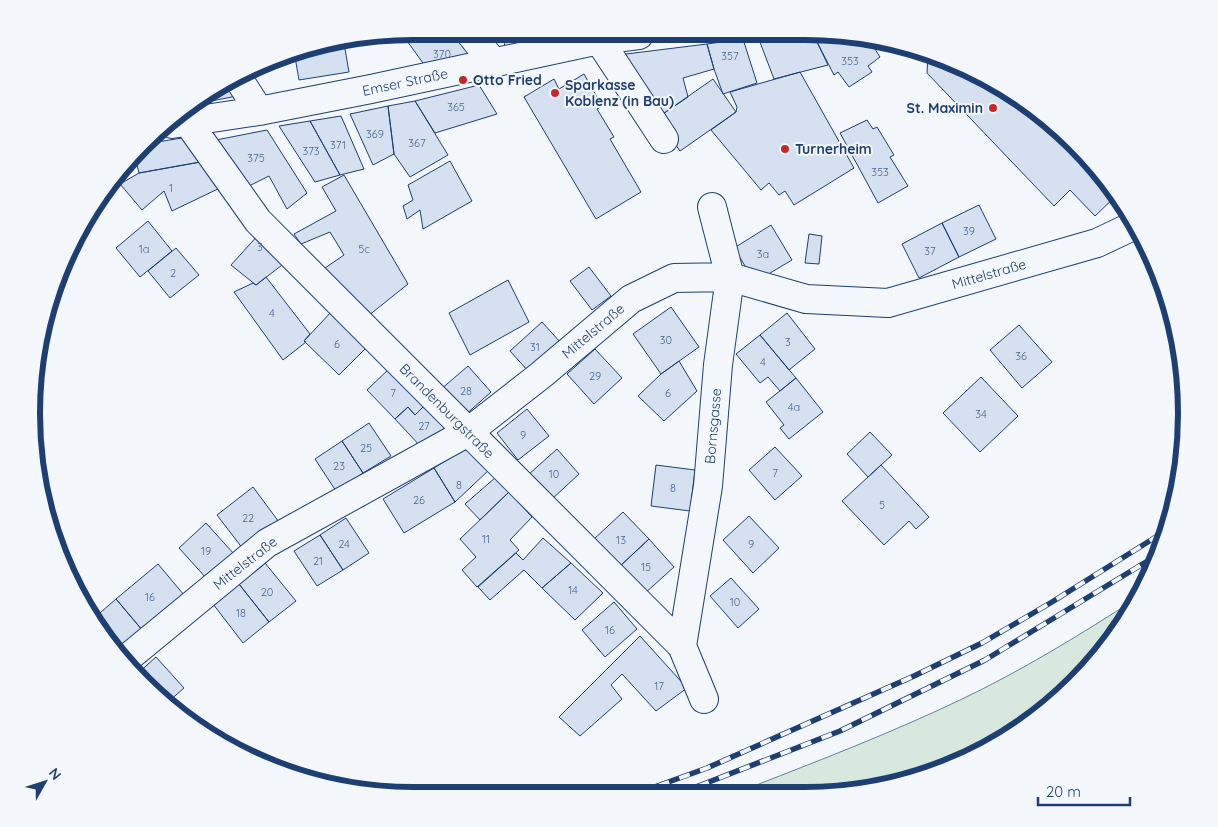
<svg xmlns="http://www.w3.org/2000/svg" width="1218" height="827" font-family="Quicksand,sans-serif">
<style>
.green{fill:#d7e8df;stroke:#687fa3}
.building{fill:#d5e0f0;stroke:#1d3f73}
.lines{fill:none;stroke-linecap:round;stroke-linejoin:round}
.street-casing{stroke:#1d3f73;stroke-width:30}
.street{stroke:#f4f7fb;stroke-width:28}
.rail-casing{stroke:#1d3f73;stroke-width:5.5}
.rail{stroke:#f4f7fb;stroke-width:4;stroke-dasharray:11;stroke-linecap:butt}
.poi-dot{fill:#c62828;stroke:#f4f7fb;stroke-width:2}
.labels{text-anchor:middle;stroke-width:4;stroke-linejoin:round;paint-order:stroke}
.number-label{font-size:11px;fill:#4b6792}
.poi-label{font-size:14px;font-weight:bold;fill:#1d3f73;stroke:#f4f7fb;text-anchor:start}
.street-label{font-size:14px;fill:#1d3f73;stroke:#f4f7fb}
.rim{fill:none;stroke:#1d3f73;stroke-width:6}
</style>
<rect width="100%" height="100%" fill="#f4f7fb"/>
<path class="green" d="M1137 598 1122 626 1075 684 1017 731 951 767 879 788 805 796 749 795 746 789C818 761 891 733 960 700 1021 671 1080 635 1137 598Z"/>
<path class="building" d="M414 31 458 32 470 47 467 61 428 70 402 34Z
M502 33H548L550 41 506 51Z
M758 37 815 38 828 65 774 79Z
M815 38H868L880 57 868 66 872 72 849 87 838 72 834 75Z
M743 39 757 83 723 94 714 69 707 44Z
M344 43 349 72 299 80 294 51Z
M707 44 714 69 683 78 688 97 657 118 618 55Z
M928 55 974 71 1075 143 1117 195 1095 216 1070 190 1054 206 927 73Z
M800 72 854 168 794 205 785 191 779 195 769 183 761 190 711 130 736 112 737 107 730 92Z
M584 74 602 106 597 109 614 137 610 139 641 192 596 219 524 97 554 79 559 89Z
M713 79 736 112 680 151 657 118Z
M229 82 237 96 191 105 201 96Z
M479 85 497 114 435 133 415 101Z
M415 101 448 155 410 177 394 154 388 106Z
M388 106 394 154 373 165 350 114Z
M341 116 364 169 340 175 310 121Z
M867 120 873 129 877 127 894 155 890 157 908 186 878 203 840 133Z
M310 121 340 175 315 182 279 126Z
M267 130 307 193 287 209 269 176 247 187 216 140Z
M188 137 206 161 139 173 135 157 151 143Z
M206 161 224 186 172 211 164 191 142 210 120 184 139 173Z
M450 161 472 201 423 229 420 210 407 219 403 206 413 200 408 185Z
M344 175 408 284 368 316 325 268 344 255 330 232 301 244 294 234 336 211 322 187Z
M979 205 996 239 959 257 942 223Z
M148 221 172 251 140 277 116 248Z
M942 223 959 257 919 278 902 244Z
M771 225 792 260 755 282 734 248Z
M260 233 286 262 256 285 231 265Z
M809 234 822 236 819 264 805 263Z
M176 248 199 275 170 298 148 271Z
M589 267 611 296 592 310 570 281Z
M266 277 310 334 304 341 306 342 283 360 234 292 253 283 256 285Z
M508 280 529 322 470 355 449 313Z
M671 307 699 347 661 374 633 334Z
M332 311 368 346 339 375 304 341Z
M787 313 815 349 789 370 760 335Z
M542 322 561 343 529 372 510 351Z
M1019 325 1052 362 1022 388 990 350Z
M760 335 796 378 780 391 768 377 760 383 736 354Z
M595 349 622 378 594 404 567 374Z
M679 361 697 391 664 421 638 396 661 374Z
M392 366 427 403 415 415 408 407 395 419 367 390Z
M468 366 491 392 463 417 440 390Z
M981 377 1018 416 980 452 943 413Z
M796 378 823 412 789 439 780 428 784 425 766 402Z
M427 403 448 425 423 449 395 419 408 407 415 415Z
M527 409 549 436 518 460 497 433Z
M369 423 391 456 363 473 342 441Z
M870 432 892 455 868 477 847 454Z
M342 441 363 473 336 491 315 459Z
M471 445 490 469 455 502 434 468Z
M775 447 802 476 775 500 749 470Z
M557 449 579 474 551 500 528 475Z
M656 465 695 470 690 511 651 506Z
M881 465 929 517 916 529 909 521 884 545 842 501Z
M434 468 455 502 404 533 383 499Z
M496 477 509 492 480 520 465 504Z
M253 487 279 522 243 549 217 515Z
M509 492 532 517 510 540 519 550 477 587 462 570 476 557 460 539Z
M623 512 649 539 618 568 593 540Z
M749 516 779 548 753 573 723 540Z
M346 518 369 553 343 570 320 535Z
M206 523 234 554 207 579 179 548Z
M320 535 343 570 317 586 294 551Z
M543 538 571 563 542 588 524 570 490 600 478 587 516 553 523 560Z
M649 539 674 567 643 595 618 568Z
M265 563 296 601 269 622 239 584Z
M571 563 603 593 575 620 542 588Z
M158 564 184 595 143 631 116 599Z
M731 578 759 609 738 628 710 596Z
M239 584 269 622 243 643 213 604Z
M116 599 143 631 118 652 93 619Z
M614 602 637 629 605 657 582 630Z
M640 636 687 688 656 711 622 674 611 685 622 699 580 736 559 717Z
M156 657 184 688 168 702 143 684 136 675Z"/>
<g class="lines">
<defs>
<path id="street" d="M469 32 493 62
M599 40 664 139
M238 78 259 111
M187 121 258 221 682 646 704 699
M172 124 259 111 371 89 599 40 639 35
M682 646 708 486 718 365 730 277 712 207
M125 660 267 543 468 432 541 375 631 299 674 278 730 277 806 299 888 303 1097 243 1135 225"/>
</defs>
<use href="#street" class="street-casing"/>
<use href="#street" class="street"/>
<defs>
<path id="rail" d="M638 793 707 768 914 676 982 643 1052 602 1167 530
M678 794 840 731 985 660 1159 554"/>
</defs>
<use href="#rail" class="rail-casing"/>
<use href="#rail" class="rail"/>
</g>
<g class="poi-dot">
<circle cx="463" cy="80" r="5"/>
<circle cx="555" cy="93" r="5"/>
<circle cx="993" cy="108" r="5"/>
<circle cx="785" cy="149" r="5"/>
</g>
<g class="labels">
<g class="number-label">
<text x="442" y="58">370</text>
<text x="730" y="60">357</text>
<text x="850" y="65">353</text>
<text x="456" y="111">365</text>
<text x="375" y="138">369</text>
<text x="417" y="147">367</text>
<text x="338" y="149">371</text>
<text x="311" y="155">373</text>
<text x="256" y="162">375</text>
<text x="880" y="176">353</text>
<text x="171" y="192">1</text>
<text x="969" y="235">39</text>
<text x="260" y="251">3</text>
<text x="144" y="253">1a</text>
<text x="364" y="253">5c</text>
<text x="930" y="255">37</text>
<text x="763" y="258">3a</text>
<text x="173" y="277">2</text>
<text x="272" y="317">4</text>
<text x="666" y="344">30</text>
<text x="788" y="346">3</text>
<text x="337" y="348">6</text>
<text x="535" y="351">31</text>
<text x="1021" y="360">36</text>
<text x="763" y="366">4</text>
<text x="595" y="380">29</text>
<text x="466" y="395">28</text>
<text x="393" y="397">7</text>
<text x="668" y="397">6</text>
<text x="794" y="411">4a</text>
<text x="981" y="418">34</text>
<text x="424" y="430">27</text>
<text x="523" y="439">9</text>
<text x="366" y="452">25</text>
<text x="339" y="470">23</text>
<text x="775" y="477">7</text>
<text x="554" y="478">10</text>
<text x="459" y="489">8</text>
<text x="673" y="492">8</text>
<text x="419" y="504">26</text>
<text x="882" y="509">5</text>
<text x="248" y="522">22</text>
<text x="486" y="543">11</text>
<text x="621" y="544">13</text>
<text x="344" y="548">24</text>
<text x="751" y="548">9</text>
<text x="206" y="555">19</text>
<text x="318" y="565">21</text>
<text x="646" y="571">15</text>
<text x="573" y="594">14</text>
<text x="267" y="596">20</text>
<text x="150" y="601">16</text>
<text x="735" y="606">10</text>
<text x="241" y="617">18</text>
<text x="610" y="634">16</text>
<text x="659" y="690">17</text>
</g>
<g class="poi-label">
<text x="473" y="85">Otto Fried</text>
<text x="565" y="90">Sparkasse<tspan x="565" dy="16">Koblenz (in Bau)</tspan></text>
<text x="983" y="113" text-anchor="end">St. Maximin</text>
<text x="795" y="154">Turnerheim</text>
</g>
<g class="street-label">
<text transform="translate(405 82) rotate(-12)" y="5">Emser Straße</text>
<text transform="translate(989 274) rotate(-16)" y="5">Mittelstraße</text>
<text transform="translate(593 331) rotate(-40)" y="5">Mittelstraße</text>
<text transform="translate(447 411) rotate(45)" y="5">Brandenburgstraße</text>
<text transform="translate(713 426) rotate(-85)" y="5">Bornsgasse</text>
<text transform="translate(245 563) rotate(-38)" y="5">Mittelstraße</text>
</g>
</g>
<path d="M0 0H1218V827H0ZM413 40H805A373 373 0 0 1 1178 413V414A373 373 0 0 1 805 787H413A373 373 0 0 1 40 414V413A373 373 0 0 1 413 40Z" fill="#f4f7fb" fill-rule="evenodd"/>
<path class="rim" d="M413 40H805A373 373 0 0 1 1178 413V414A373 373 0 0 1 805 787H413A373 373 0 0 1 40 414V413A373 373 0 0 1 413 40Z"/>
<g transform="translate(45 782) rotate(51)" stroke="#f4f7fb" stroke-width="4" paint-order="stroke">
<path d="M0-4L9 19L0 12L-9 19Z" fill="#1d3f73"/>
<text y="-8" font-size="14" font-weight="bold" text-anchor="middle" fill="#1d3f73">N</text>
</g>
<path d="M1038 797v8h92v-8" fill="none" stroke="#1d3f73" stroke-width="2.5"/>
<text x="1046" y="797" font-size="15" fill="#1d3f73" stroke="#f4f7fb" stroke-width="4" paint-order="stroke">20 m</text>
</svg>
